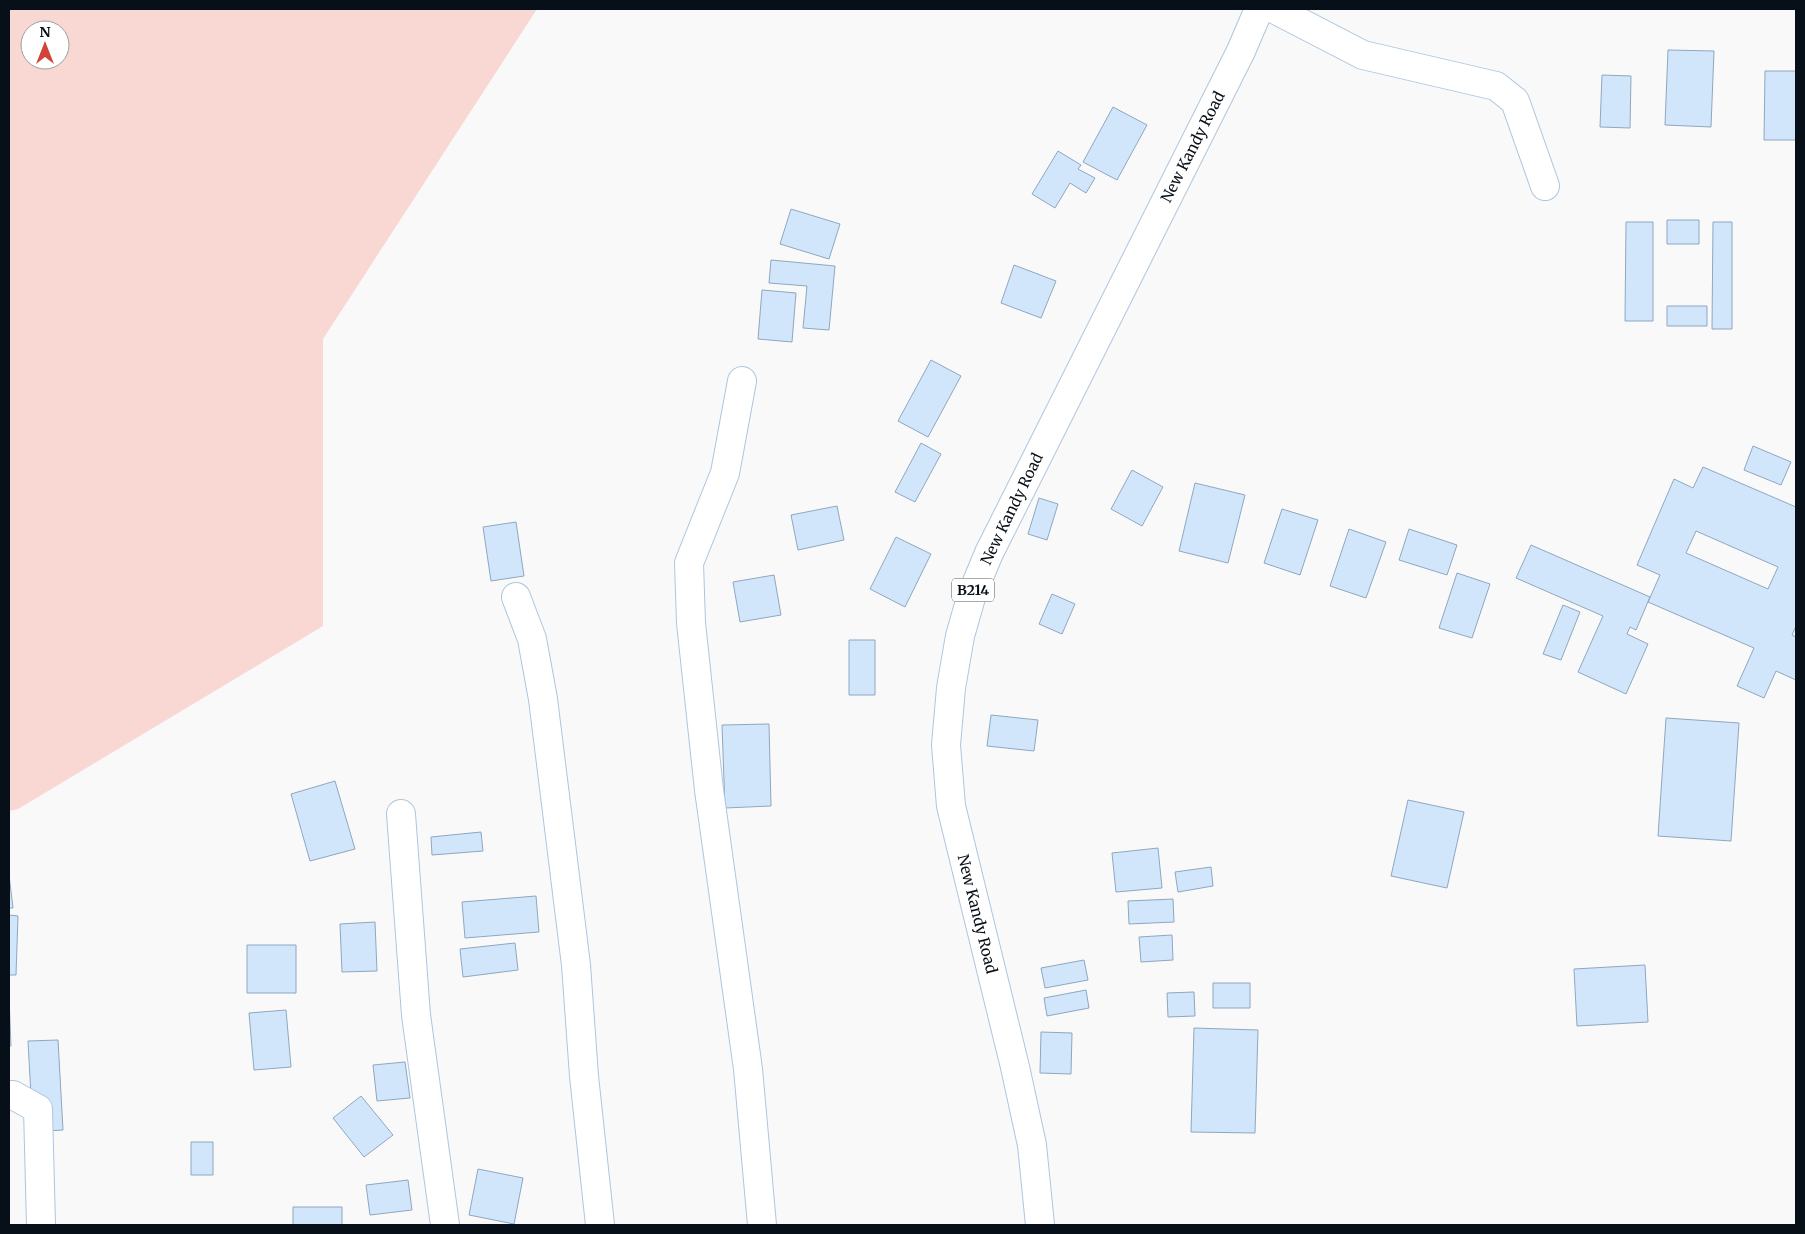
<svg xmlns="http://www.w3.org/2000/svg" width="1805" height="1234" font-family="Merriweather,serif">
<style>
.green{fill:#f9d7d2;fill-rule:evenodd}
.building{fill:#d1e6fb;stroke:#8ea7c0;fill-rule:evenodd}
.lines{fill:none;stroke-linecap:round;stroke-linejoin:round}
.minor-casing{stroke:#acc6df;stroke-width:30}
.primary-casing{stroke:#acc6df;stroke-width:30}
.minor{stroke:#fff;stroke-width:28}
.primary{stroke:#fff;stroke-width:28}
.labels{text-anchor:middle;stroke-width:4;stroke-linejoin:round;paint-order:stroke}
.shield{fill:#fff;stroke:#51585e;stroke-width:1}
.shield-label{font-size:14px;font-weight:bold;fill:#071019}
.street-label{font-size:15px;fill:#071019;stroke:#fff}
</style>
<rect width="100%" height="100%" fill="#f9f9f9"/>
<path class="green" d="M9 9H537L323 339V626L18 809 9 811ZM30 30H60V60H30Z"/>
<path class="building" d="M1668 50 1714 51 1711 127 1665 125Z
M1765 71H1796V140H1764Z
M1602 75 1631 76 1630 128 1600 127Z
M1113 107 1147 125 1117 180 1083 162Z
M1058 151 1081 165 1078 169 1095 178 1086 193 1070 183 1055 208 1032 194Z
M791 209 840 224 829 259 780 244Z
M1667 220H1699V244H1667Z
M1626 222H1653V321H1625Z
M1713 222H1732V329H1712Z
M771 260 835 266 829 330 803 328 807 286 769 283Z
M1014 265 1056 281 1041 318 1001 303Z
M762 290 796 293 792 342 758 339Z
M1667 306H1707V326H1667Z
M931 360 961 376 928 437 898 421Z
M921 443 941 454 915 502 895 492Z
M1753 446 1791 462 1781 485 1744 470Z
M1703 467 1796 507V626L1792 635 1796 637V680L1776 671 1764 698 1737 686 1754 648 1648 602 1660 575 1637 565 1674 479 1693 488ZM1696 531 1778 567 1768 589 1686 553Z
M1132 470 1163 487 1142 526 1111 509Z
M1195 483 1245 495 1228 563 1179 551Z
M1039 498 1058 504 1047 540 1028 534Z
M837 506 844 540 798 550 791 515Z
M1282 509 1318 520 1300 575 1264 563Z
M516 522 524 576 491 581 483 527Z
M1349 529 1386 542 1366 598 1330 586Z
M1409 529 1457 545 1447 575 1399 560Z
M896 537 931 554 905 607 870 589Z
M1531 545 1650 597 1636 630 1630 627 1627 634 1648 644 1626 694 1578 672 1603 616 1516 578Z
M1457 573 1490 584 1472 638 1439 628Z
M774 575 781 615 740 622 733 582Z
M1052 594 1075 604 1062 634 1039 624Z
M1563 605 1580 612 1561 660 1543 654Z
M849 640H875V695H849Z
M991 715 1038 720 1034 751 987 746Z
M1666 718 1739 723 1731 841 1658 836Z
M769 724 771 806 725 808 722 725Z
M335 781 355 849 310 861 291 794Z
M1408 800 1464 812 1447 888 1391 876Z
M481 832 483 851 432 855 431 837Z
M1158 848 1162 888 1116 892 1112 853Z
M1211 867 1213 886 1178 892 1175 872Z
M9 875 13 908H9Z
M536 896 539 932 465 938 462 902Z
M1173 899 1174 922 1129 924 1128 901Z
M9 915 18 916 16 975H9Z
M375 922 377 971 342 972 340 924Z
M1172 935 1173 960 1141 962 1139 937Z
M515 943 518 970 463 977 460 949Z
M247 945H296V993H247Z
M1084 960 1088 980 1045 988 1041 968Z
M1645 965 1648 1022 1577 1026 1574 969Z
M1213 983H1250V1008H1213Z
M1086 990 1089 1008 1047 1016 1044 998Z
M1194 992 1195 1016 1168 1017 1167 993Z
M9 996 11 1046H9Z
M286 1010 291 1067 254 1070 249 1013Z
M1194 1028 1258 1030 1255 1133 1191 1132Z
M1041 1032 1072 1033 1071 1074 1040 1073Z
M58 1040 63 1130 33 1132 28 1041Z
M405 1062 410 1098 377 1101 373 1065Z
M361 1096 393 1135 364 1157 333 1118Z
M191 1142H213V1175H191Z
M478 1169 523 1178 514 1224 469 1215Z
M408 1180 412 1210 370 1215 366 1185Z
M293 1207H342V1225H293Z"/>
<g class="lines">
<defs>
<path id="minor" d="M1274 9 1363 55 1496 86 1515 101 1545 186
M742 381 725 473 689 563 691 623 709 790 748 1069 762 1225
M516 597 532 639 543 699 576 965 584 1076 600 1225
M401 814 416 1015 445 1225
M9 1095H13L38 1109 41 1225"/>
<path id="primary" d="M1040 1225 1032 1145 1015 1067 951 806 946 745 951 688 960 636 972 594 989 553 1241 51 1259 9"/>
</defs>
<use href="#minor" class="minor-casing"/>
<use href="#primary" class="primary-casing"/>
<use href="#minor" class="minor"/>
<use href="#primary" class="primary"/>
</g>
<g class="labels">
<rect class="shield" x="952" y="578.5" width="42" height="23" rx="4"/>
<g class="shield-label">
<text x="973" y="595">B214</text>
</g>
<g class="street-label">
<text transform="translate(1193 147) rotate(-63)" y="5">New Kandy Road</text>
<text transform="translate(1012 509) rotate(-64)" y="5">New Kandy Road</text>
<text transform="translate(977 914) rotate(76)" y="5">New Kandy Road</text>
</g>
</g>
<rect width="1805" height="1234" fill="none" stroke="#071019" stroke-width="20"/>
<g transform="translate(45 45)"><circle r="24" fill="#ffffff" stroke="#9c9fa3"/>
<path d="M0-4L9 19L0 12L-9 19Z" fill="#d14439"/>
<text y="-8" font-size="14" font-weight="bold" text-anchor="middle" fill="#071019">N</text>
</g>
</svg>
